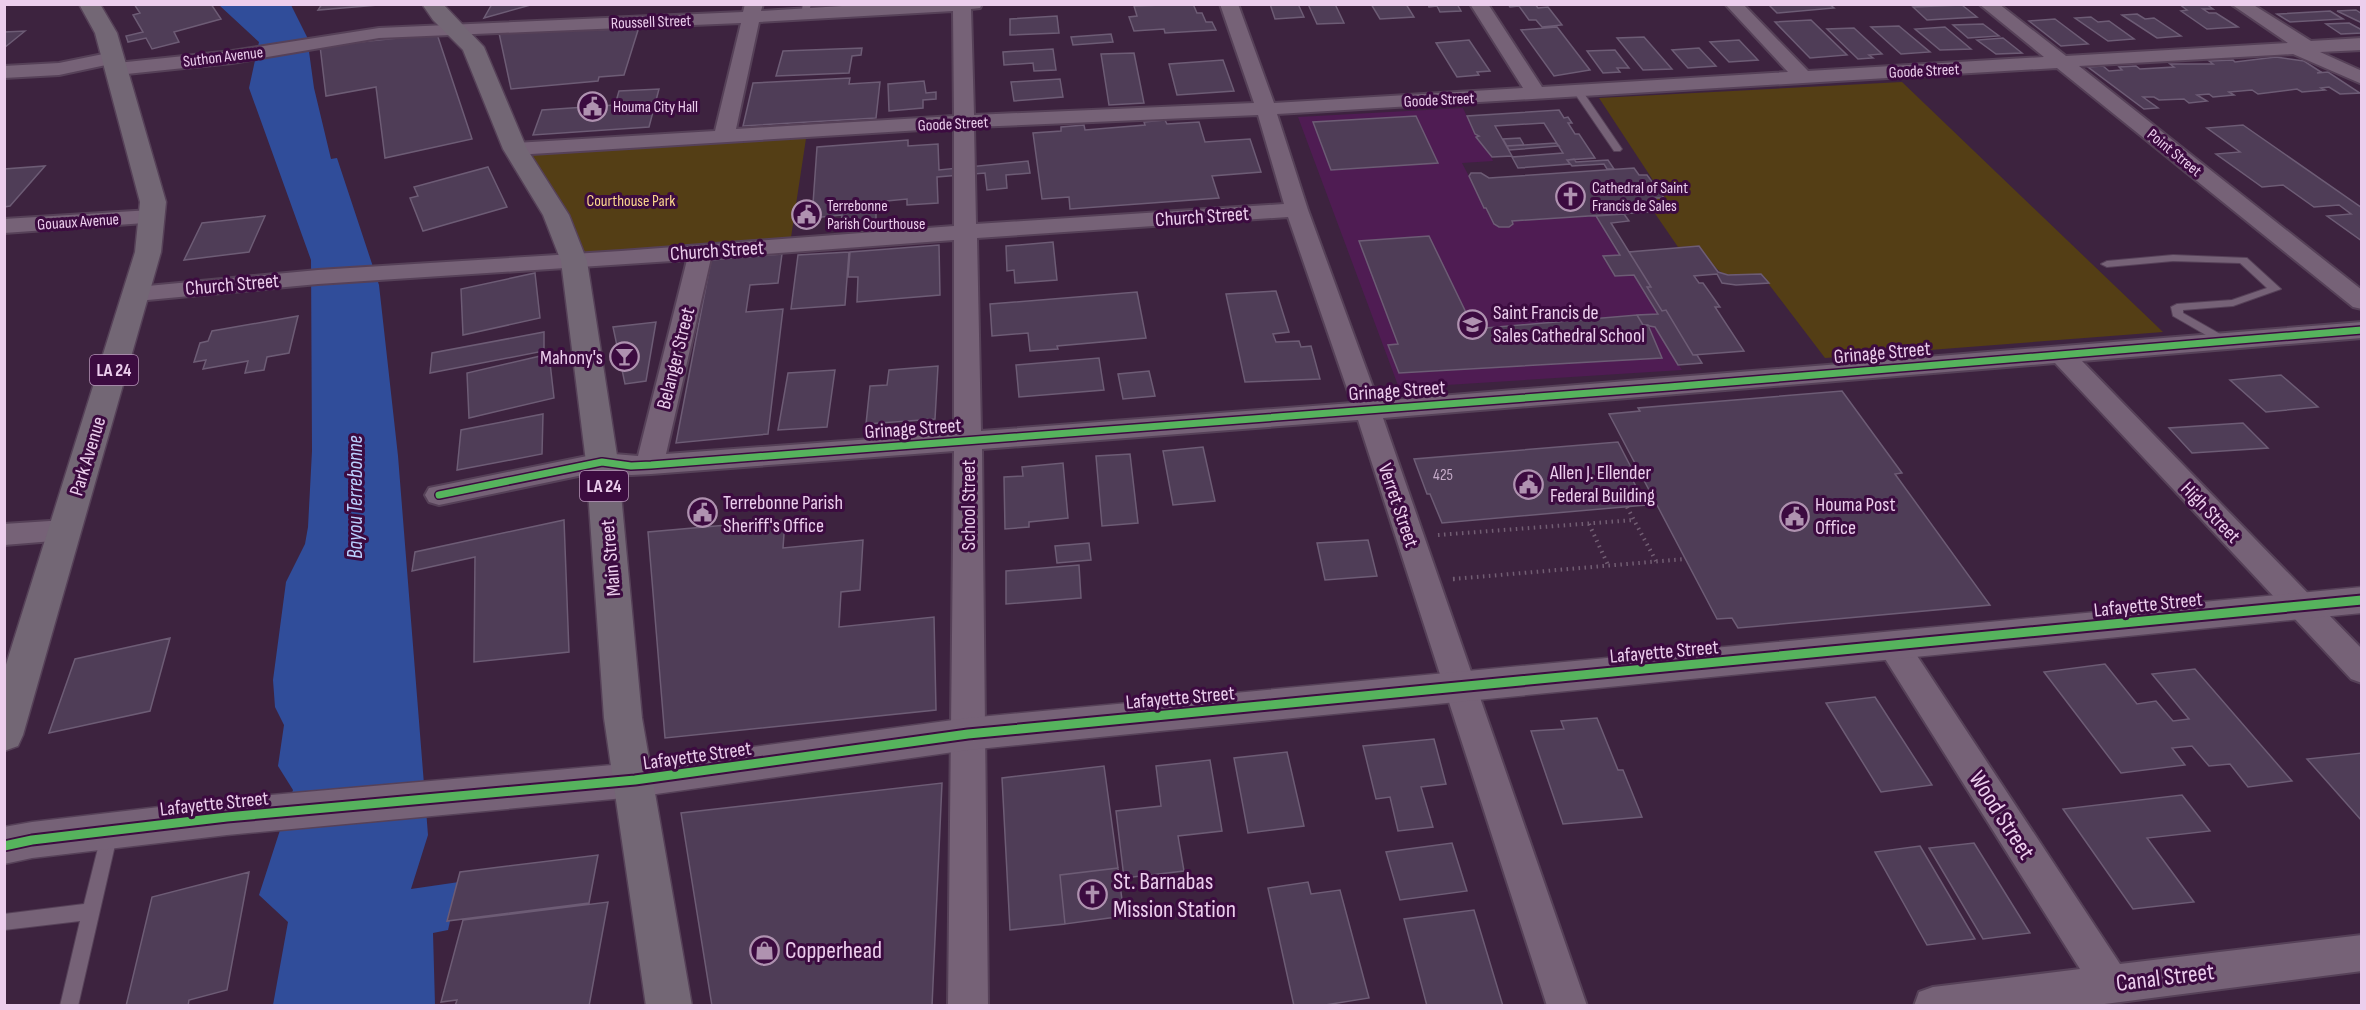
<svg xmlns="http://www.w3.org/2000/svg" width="2366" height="1010" font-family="'Sofia Sans Condensed',sans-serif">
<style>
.built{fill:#4f1c53}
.green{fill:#543e15}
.water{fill:#304d9a}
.building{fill:#4f3d57;stroke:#6d5c75;stroke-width:1.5}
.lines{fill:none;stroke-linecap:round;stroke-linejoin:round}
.lane-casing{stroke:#564158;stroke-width:2}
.street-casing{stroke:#564158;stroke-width:4}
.secondary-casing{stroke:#564158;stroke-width:3}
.primary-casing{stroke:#564158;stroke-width:3}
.path-far1{stroke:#725e73;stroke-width:4;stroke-dasharray:1.5 4.5;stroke-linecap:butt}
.path{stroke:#725e73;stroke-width:4.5;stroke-dasharray:1.5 5;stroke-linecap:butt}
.lane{fill:#766277;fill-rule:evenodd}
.street{fill:#766277;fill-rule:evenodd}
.secondary{fill:#766277;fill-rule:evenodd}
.primary{fill:#736775;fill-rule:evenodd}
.cycleway-far1-casing{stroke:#3c0b40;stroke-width:10}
.cycleway-casing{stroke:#3c0b40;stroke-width:13}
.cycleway-far1{stroke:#56b35d;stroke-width:7}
.cycleway{stroke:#56b35d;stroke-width:9}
.labels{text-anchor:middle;stroke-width:6;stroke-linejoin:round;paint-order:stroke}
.far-street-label{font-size:16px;fill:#ecceed;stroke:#3c0b40}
.far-poi-label{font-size:16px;fill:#ecceed;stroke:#3c0b40;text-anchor:start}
.far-park-label{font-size:16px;fill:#fcd88d;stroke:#3c0b40}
.number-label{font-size:16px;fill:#c5aac8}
.shield{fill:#3c0b40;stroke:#b794b9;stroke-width:1.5}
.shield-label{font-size:18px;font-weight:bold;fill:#ecceed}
.street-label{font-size:20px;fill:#ecceed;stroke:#3c0b40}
.poi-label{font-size:20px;fill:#ecceed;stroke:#3c0b40;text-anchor:start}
.water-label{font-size:21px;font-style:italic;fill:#bbd1fe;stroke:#3c0b40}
.near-street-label{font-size:24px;fill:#ecceed;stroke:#3c0b40}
.near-poi-label{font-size:24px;fill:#ecceed;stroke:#3c0b40;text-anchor:start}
</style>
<rect width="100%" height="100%" fill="#3d233f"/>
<path class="built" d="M1463 108 1475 134 1479 136 1476 137 1487 149 1493 161 1462 163 1494 224 1499 227H1509L1513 224 1512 221 1596 216 1620 255 1603 257 1615 276 1634 275 1658 314 1638 315 1649 327H1655L1682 370 1399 388 1298 117Z"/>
<path class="green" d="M1902 82 2163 332 1825 358 1761 274C1720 276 1724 280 1699 246L1678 247 1654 212 1664 211 1655 198 1664 197 1599 98Z
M807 132 790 244 574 261 515 149Z"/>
<path class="water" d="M219 5H291L307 37 314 88 331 159 337 158 379 285 398 456 428 835 411 889 459 882 448 930 433 933 435 1005H273L288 922 259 895 293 790 278 766 284 725 275 707 273 680 286 582 305 544 308 527 312 451 311 260 249 88 259 42Z"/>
<path class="building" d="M134 4H211L221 19 174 32 179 42 152 49 146 38 128 42 126 36 143 32 133 15 140 13Z
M322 4H390L318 10Z
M492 4H534L484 18Z
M1193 4 1197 13H1202L1206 22H1212L1216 30 1165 33 1164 29 1134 31 1129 17 1137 16 1134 6Z
M1270 4H1298L1304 17 1275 19Z
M1308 4H1335L1344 23 1317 24Z
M1371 4H1406L1414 17 1380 19Z
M1428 4H1457L1461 11 1440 12 1437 6 1429 7Z
M1508 4H1535L1538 8 1548 7 1562 25 1542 27 1536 20H1529L1519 6 1510 7Z
M1768 4H1829L1834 8 1777 13Z
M2179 4H2206L2213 9H2203L2209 13H2216L2238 27 2207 29 2181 11 2187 10Z
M1962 5 1977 17 1927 20 1913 7Z
M2356 10 2362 14V23L2337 11Z
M2330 11 2343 19 2290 22 2277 14Z
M2137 14 2145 19 2154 18 2181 36 2157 38 2122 15Z
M1057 16 1059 33 1010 35V19Z
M2091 17 2098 22 2109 21 2134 39 2108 41 2075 18Z
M2055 19 2088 44 2061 46 2029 21Z
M1811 20 1847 55 1810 58 1775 22Z
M2349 23 2362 30V33L2341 34 2326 24Z
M1983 24 1999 36 1968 38 1953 25Z
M1899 26 1930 52 1901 54 1871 27Z
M598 27 599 30 639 27 624 75 599 77 598 81 511 89 499 33Z
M1557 27 1590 70 1554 76 1521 30Z
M1945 27 1971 49 1940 50 1915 29Z
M1854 28 1882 54 1869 55 1873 58 1858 59 1827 29Z
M25 31 4 48V32Z
M437 34 472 139 385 158 376 87 326 96 320 46Z
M1111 34 1113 42 1073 45 1071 37Z
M1644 37 1672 69 1643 70 1617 38Z
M2003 38 2022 53 1996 54 1977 40Z
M1469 40 1490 71 1477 72 1479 75 1457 77 1436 43Z
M1739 40 1758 60 1729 62 1710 42Z
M862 48 861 55 852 56 849 73 776 76 783 51Z
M1699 48 1716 66 1688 68 1672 50Z
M1053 49 1056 70 1034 71 1033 63 1004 65 1003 52Z
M1615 50 1629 68H1617L1620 72 1603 73 1587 51Z
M1134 53 1144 103 1109 105 1101 54Z
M2276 57 2304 61 2321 72 2317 73 2328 72 2360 93 2340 94 2329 87 2321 88 2325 90 2302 92 2297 89 2258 94 2252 90 2229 92 2234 95 2213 97 2209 94 2197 95 2207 101 2189 103 2184 99 2159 100 2154 97H2143L2158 108 2144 109 2088 67 2103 66 2109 71 2122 70 2119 67 2136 66 2140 69 2174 67 2170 64H2213L2209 61 2233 60 2235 62Z
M1223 60 1234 91 1177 95 1169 64Z
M850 78 849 84 880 82 876 118 743 126 753 83Z
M1060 79 1063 97 1014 101 1011 82Z
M924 81 926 93 936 92V99L923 100V108L889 111 888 84Z
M659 89 649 127 533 135 542 110 615 105 619 91Z
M1559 110 1564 118 1568 117 1572 123H1568L1575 134H1579L1595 158 1567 160 1570 164 1518 168 1512 157 1563 153 1544 123 1495 126 1512 156 1492 157 1476 137 1479 136 1475 134 1467 116Z
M1416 116 1438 163 1331 170 1313 122Z
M1165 120 1167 124 1199 122 1205 142 1250 139 1261 172 1212 176 1219 198 1070 209 1069 197 1042 199 1033 133 1061 131V127L1084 125 1085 130 1145 125 1144 122Z
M2243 125 2362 208V241L2327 216 2351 214 2339 205 2314 207 2283 185 2262 187 2216 154 2240 152 2207 128Z
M1520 138 1524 145 1507 146 1503 139Z
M908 140V146L938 144 939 170 1028 161 1030 173 1006 175 1007 188 987 190 985 173 937 177 938 203 907 205V199L876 202V220L841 223 842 215 812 218 817 147Z
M1556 143 1559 146 1509 150 1507 146Z
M1574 159 1576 162 1608 160 1614 169H1607L1604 164 1572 166 1567 160Z
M45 166 10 206 4 207V169Z
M488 167 507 207 423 231 410 198 418 196 414 187Z
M1634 168 1639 175H1647L1664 198H1655L1664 211 1512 221 1513 224 1509 227H1499L1494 224 1486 208H1484L1469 176 1471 173H1481L1489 178Z
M1624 214 1629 221 1611 223 1651 287H1647L1662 311 1666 310 1693 355H1697L1702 363 1678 365 1655 327 1643 325 1637 315 1658 314 1634 275 1615 276 1603 256 1620 255 1596 216Z
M265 216 249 252 184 260 202 223Z
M1429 236 1474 329 1637 315 1643 325H1648L1662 358 1399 373 1388 345 1398 344 1359 241Z
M1053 242 1057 280 1015 283 1014 270 1007 271 1006 246Z
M939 245 940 295 857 302 858 277H848L850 252Z
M1699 246 1718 272 1728 275 1761 274 1769 283 1736 285 1722 283 1717 274 1694 276 1699 283H1703L1720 307H1715L1744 351 1693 355 1666 310 1662 311 1647 287H1651L1629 252Z
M849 252 845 305 791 309 798 255Z
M782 254 778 283 750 285 746 312 783 309 768 434 676 443 711 260Z
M535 273 540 318 463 335 461 289Z
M1276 291 1289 332 1273 334 1276 342 1299 341 1301 347 1311 346 1320 379 1245 382 1226 294Z
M1137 292 1146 338 1057 346 1058 349 1030 351 1028 333 992 336 990 304Z
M298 316 289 353 267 357 264 370 245 373 248 361 203 369 206 360 194 362 200 343 208 341 212 331Z
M656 322 646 381 625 384 613 327Z
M544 332V351L430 373 432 353Z
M549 354 554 398 469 418 467 373Z
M1099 358 1104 390 1019 397 1016 365Z
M938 366 935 419 866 424 870 386 887 385 889 370Z
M835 370 827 427 778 430 788 373Z
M1149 371 1155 396 1123 399 1118 374Z
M2281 375 2318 407 2266 412 2230 380Z
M1842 391 1902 473 1895 474 1990 605 1738 628 1732 618 1717 619 1609 414 1640 411 1638 408Z
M543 414 542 454 457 470 461 430Z
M2243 423 2268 448 2192 453 2169 428Z
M1618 442 1635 475H1630L1646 505 1442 523 1430 494H1427L1414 459Z
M1203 447 1215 501 1173 505 1163 451Z
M1130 454 1138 523 1102 526 1096 456Z
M1063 463 1068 518 1029 522V527L1005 529 1004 477 1023 476 1022 467Z
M564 520 569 652 474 662 475 557 412 571 415 552Z
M785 520 783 548 863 540 860 590 841 592 839 627 934 617 936 710 665 738 648 532Z
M1368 540 1377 576 1325 580 1317 543Z
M1089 543 1091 560 1057 563 1055 546Z
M1079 565 1081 598 1006 604V571Z
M170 638 150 711 49 733 75 659Z
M2105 664 2137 704 2156 701 2173 721 2189 719 2152 674 2195 669 2292 781 2248 787 2230 764 2209 766 2192 746 2172 748 2185 765 2121 773 2044 672Z
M1875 697 1932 785 1881 792 1826 703Z
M1597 718 1618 770H1623L1642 817 1563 824 1531 731 1564 729 1561 721Z
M1434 739 1446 784 1421 787 1433 827 1398 831 1390 797 1376 799 1363 746Z
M1287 752 1304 826 1248 833 1234 758Z
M2362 753V821L2307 759Z
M1210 760 1222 831 1178 836 1184 871 1124 878 1116 811 1161 806 1156 766Z
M1104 766 1118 868 1060 875 1065 924 1010 930 1002 778Z
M942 783 932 1006H712L681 813Z
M2182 795 2210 831 2147 838 2194 902 2133 909 2063 809Z
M1452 843 1467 891 1400 900 1386 852Z
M1974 843 2030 933 1983 939 1929 848Z
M1920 846 1975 939 1927 945 1875 852Z
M598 855 589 903 447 921 460 872Z
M1118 868 1124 916 1065 924 1060 875Z
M249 872 227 990 189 1000 188 1006H126L152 897Z
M1308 882 1311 894 1340 890 1369 998 1319 1006H1294L1268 888Z
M608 902 589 1006H455L457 1000 441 1002 463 920Z
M1474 910 1503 1006H1427L1404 919Z"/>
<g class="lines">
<defs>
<path id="lane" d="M803 4H811L808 16 801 14Z
M1575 89H1581L1622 149 1620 151H1614L1573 91Z
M2173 255 2247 258 2281 289 2233 306 2183 310V313L2229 339 2231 342 2225 346 2173 316 2171 307 2177 304 2232 300 2267 288 2240 263 2173 261 2107 267 2101 264 2107 261Z
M110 825 116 827 118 832 78 1006H60L80 921 4 930V914L84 904 102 832 104 827Z"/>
<path id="street" d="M745 4H763L761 11 874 4H982L980 8 971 9 974 115 1254 103 1220 4H1238L1274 103 1523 88 1470 4H1488L1542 87 1788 72 1725 4H1743L1808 71 2044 57 1979 4H1999L2066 56 2288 43 2231 4H2252L2311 41 2362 38V50L2320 52 2362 71V84L2293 54 2079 66 2362 290V309L2353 307 2057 68 1277 114 1308 210 1378 401 2362 322V338L2082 361 2362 649V683L2351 679 2055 363 1383 418 1587 1006H1547L1358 420 982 449 988 1006H948L954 451 651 474 631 475 602 471 439 505 429 502 425 495 429 488 602 453 638 456 687 260 318 284 137 301 129 299 125 294 129 289 137 287 318 270 621 251 954 226V128L515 155 508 153 505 149 508 145 515 143 715 131 741 23 379 38 232 63 117 75 110 73 107 69 110 65 117 63 232 51 379 28 743 12ZM953 11 954 116 736 129 759 22ZM1258 115 1284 204 976 224 974 127ZM1288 217 1352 403 981 431 977 238ZM954 240V433L666 454 711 258Z
M113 52 120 54 122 58 120 62 59 75 4 78V66L59 63Z
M151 210 159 212 162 217 159 222 4 233V219Z
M65 520 75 523 80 530 75 537 65 540 4 545V524Z
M1893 633 1904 636 2120 964 2362 935V971L2089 1006H1914L1919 992 1933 987 2080 969 1882 654 1877 645 1882 636Z"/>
<path id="secondary" d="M2362 587V613L968 750 635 797 227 835 32 858 4 864V827L32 822 227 799 635 763 968 718Z"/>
<path id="primary" d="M79 4H100L117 33 166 202 161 252 23 735 18 746 4 751V671L135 252 140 202 95 33Z
M422 4H443L484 47 527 149 569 215 587 261 618 462 642 718 692 1006H646L604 718 586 462 561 261 543 215 503 149 463 50 433 20Z"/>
</defs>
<use href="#lane" class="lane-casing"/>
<use href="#street" class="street-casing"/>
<use href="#secondary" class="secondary-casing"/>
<use href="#primary" class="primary-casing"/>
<path class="path-far1" d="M1627 507 1656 561
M1589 524 1608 565
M1438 535 1634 520
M1453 579 1685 559"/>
<path class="path" d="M1453 579H1456"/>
<use href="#lane" class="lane"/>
<use href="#street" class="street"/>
<use href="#secondary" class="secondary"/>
<use href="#primary" class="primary"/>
<defs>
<path id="cycleway-far1" d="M439 495 602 462 631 466 651 465 1669 387 2362 330"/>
<path id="cycleway" d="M4 846 32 840 227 817 635 780 968 734 2362 600"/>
</defs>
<use href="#cycleway-far1" class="cycleway-far1-casing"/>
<use href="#cycleway" class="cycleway-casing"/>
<use href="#cycleway-far1" class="cycleway-far1"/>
<use href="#cycleway" class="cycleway"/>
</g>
<defs>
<symbol id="civic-ring" viewBox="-11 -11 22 22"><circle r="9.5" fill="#3c0b40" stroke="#af92b0" stroke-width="1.5"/><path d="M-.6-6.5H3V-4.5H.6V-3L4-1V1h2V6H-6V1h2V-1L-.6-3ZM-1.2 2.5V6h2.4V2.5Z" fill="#af92b0"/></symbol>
<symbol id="church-ring" viewBox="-11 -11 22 22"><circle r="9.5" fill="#3c0b40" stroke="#af92b0" stroke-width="1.5"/><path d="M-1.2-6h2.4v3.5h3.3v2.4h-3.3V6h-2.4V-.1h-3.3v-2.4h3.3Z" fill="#af92b0"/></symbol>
<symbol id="school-ring" viewBox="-11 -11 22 22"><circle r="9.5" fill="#3c0b40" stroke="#af92b0" stroke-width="1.5"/><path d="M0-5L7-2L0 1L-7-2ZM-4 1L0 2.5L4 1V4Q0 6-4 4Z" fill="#af92b0"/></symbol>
<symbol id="bar-ring" viewBox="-11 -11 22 22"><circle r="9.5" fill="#3c0b40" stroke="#af92b0" stroke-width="1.5"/><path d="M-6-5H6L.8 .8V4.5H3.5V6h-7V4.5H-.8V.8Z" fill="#af92b0"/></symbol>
<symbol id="shop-ring" viewBox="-11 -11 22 22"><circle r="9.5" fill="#3c0b40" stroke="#af92b0" stroke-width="1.5"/><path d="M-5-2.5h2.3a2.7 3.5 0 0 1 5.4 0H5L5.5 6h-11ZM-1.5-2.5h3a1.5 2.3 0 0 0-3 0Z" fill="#af92b0"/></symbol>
</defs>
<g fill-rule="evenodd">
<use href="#civic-ring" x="576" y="90" width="33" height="33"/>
<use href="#church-ring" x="1554" y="180" width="33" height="33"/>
<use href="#civic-ring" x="790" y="198" width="33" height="33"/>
<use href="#school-ring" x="1456" y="308" width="33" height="33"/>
<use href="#bar-ring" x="608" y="340" width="33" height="33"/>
<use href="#civic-ring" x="1512" y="468" width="33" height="33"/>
<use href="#civic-ring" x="686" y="496" width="33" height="33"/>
<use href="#civic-ring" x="1778" y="500" width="33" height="33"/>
<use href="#church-ring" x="1076" y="878" width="33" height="33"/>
<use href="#shop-ring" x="748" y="934" width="33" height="33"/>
</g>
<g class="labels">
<g class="far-street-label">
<text transform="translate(651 21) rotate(-2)" y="6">Roussell Street</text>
<text transform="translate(223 56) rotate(-7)" y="6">Suthon Avenue</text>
<text transform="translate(1924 70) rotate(-3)" y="6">Goode Street</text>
<text transform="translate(1439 99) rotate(-3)" y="6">Goode Street</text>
<text transform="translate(953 123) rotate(-3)" y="6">Goode Street</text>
<text transform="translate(2175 152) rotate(39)" y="6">Point Street</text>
<text transform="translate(78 221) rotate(-4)" y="6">Gouaux Avenue</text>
</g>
<g class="far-poi-label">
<text x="613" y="112">Houma City Hall</text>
<text x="1592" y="193">Cathedral of Saint<tspan x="1592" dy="18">Francis de Sales</tspan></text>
<text x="827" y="211">Terrebonne<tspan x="827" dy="18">Parish Courthouse</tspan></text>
</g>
<g class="far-park-label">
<text x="631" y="206">Courthouse Park</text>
</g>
<g class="number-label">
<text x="1443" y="480">425</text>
</g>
<g class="shield">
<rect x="90" y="355" width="48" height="30" rx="4.5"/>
<rect x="580" y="471" width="48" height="30" rx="4.5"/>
</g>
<g class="shield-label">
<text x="114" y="376">LA 24</text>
<text x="604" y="492">LA 24</text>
</g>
<g class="street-label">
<text transform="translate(1202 216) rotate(-4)" y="7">Church Street</text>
<text transform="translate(717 250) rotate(-4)" y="7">Church Street</text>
<text transform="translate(232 284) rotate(-5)" y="7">Church Street</text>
<text transform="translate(1882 352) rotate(-5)" y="7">Grinage Street</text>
<text transform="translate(675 358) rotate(-76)" y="7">Belanger Street</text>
<text transform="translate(1397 390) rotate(-4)" y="7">Grinage Street</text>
<text transform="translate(913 428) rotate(-4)" y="7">Grinage Street</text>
<text transform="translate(87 456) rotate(-73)" y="7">Park Avenue</text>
<text transform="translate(968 505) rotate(-90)" y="7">School Street</text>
<text transform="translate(1399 505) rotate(71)" y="7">Verret Street</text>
<text transform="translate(2211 512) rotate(46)" y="7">High Street</text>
<text transform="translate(610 558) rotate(-95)" y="7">Main Street</text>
<text transform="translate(2148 604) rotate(-6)" y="7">Lafayette Street</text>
<text transform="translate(1664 651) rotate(-5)" y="7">Lafayette Street</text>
<text transform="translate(1180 697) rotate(-5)" y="7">Lafayette Street</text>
<text transform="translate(697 755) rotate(-8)" y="7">Lafayette Street</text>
<text transform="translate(214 803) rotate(-6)" y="7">Lafayette Street</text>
</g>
<g class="poi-label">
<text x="1493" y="319">Saint Francis de<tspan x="1493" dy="23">Sales Cathedral School</tspan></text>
<text x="603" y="364" text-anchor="end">Mahony's</text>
<text x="1550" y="479">Allen J. Ellender<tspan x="1550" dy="23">Federal Building</tspan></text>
<text x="723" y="509">Terrebonne Parish<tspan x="723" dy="23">Sheriff's Office</tspan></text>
<text x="1815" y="511">Houma Post<tspan x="1815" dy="23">Office</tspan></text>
</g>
<g class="water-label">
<text transform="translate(355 497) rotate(-90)" y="7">Bayou Terrebonne</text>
</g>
<g class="near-street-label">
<text transform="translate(2002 815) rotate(57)" y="8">Wood Street</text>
<text transform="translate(2165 977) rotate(-7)" y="8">Canal Street</text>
</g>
<g class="near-poi-label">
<text x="1113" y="889">St. Barnabas<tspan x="1113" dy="28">Mission Station</tspan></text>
<text x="785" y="958">Copperhead</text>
</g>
</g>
<rect width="2366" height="1010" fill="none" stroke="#ecceed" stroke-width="12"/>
</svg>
